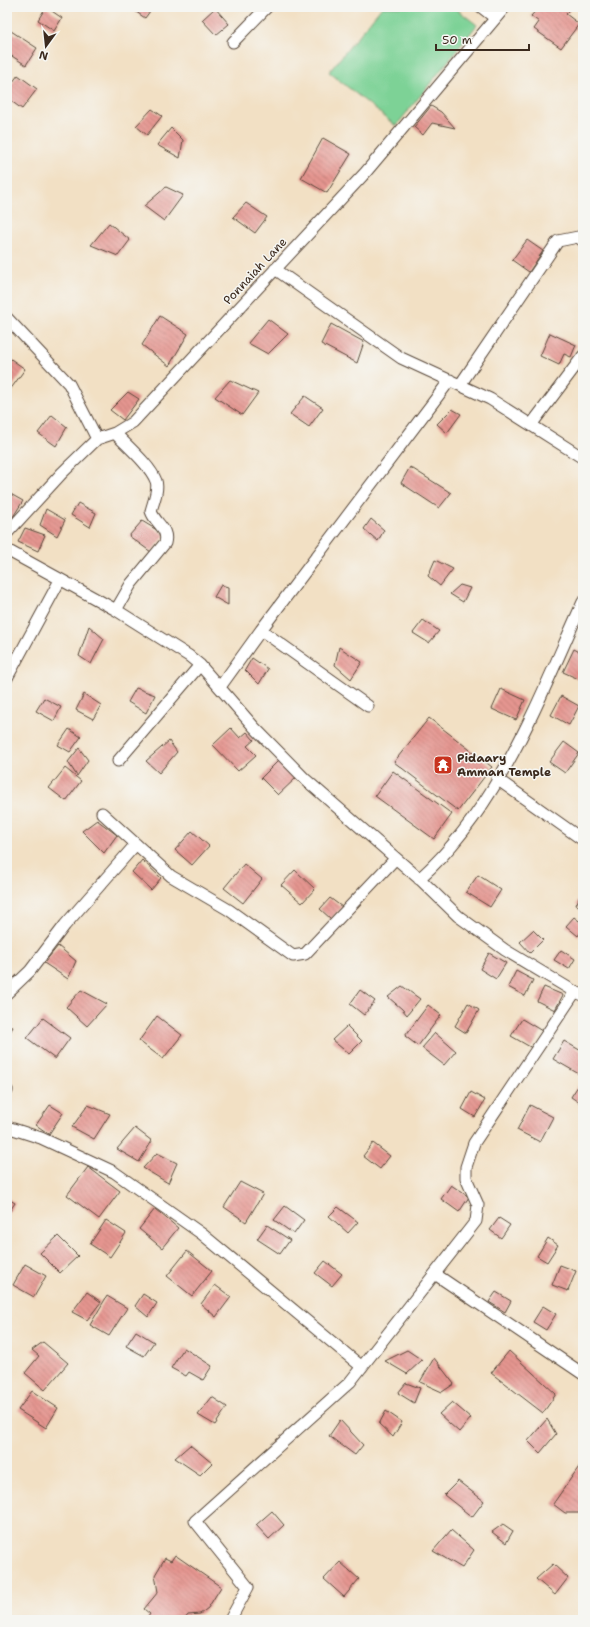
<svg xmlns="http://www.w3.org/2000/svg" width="590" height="1627" font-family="'Shantell Sans',sans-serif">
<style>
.pitch{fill:#7dd296;stroke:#5c7e5a}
.building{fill:url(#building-back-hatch)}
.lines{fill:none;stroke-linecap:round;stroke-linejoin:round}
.minor-casing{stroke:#564537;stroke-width:13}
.minor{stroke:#fff;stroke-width:11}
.labels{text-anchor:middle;stroke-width:3;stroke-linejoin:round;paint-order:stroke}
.street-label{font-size:12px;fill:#3b2a1e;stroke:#f6f6f2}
.poi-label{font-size:12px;font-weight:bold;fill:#3b2a1e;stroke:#f6f6f2;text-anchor:start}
</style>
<defs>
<pattern id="building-back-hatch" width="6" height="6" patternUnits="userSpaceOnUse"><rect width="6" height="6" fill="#e59590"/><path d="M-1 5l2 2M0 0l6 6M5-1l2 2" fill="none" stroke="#bb7a75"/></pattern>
</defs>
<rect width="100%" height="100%" fill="#f6f6f2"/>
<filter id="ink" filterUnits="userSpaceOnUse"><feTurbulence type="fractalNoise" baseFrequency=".025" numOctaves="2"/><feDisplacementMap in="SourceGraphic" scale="8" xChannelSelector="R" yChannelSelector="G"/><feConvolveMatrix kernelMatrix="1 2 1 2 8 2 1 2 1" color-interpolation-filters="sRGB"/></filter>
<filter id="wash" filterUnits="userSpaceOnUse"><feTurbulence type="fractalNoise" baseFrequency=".012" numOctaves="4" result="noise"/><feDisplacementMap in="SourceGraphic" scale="16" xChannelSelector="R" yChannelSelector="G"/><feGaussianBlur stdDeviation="0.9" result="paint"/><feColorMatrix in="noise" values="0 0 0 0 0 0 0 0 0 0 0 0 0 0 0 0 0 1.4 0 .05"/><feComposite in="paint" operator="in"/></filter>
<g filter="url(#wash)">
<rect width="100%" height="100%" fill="#f2e0c4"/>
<path class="pitch" d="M382 7H454L477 25 396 126 329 72Z"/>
<g id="blocks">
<path class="building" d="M46 7 62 18 54 31 38 20Z
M129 7H153L145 18Z
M539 7H566L570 10 566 14 579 24 561 48 534 29 539 22 531 16Z
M215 8 229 24 216 35 202 20Z
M11 31 37 48 26 65 7 53V38Z
M18 75 37 89 22 109 7 98V90Z
M431 106 441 112 455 128 432 123 423 135 414 127Z
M152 109 162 116 147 135 136 126Z
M171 128 183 140 180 158 157 145Z
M323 138 351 154 327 193 301 178Z
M166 187 183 195 164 221 144 206Z
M246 203 267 217 255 233 233 217Z
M109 223 130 240 118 256 91 245Z
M527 240 543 251 529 272 512 260Z
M160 316 188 334 169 366 142 345Z
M268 319 288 334 268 354 248 343Z
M331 324 364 342 357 363 321 344Z
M550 333 576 345 571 357 564 354 559 365 540 356Z
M8 357 25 369 10 390 7 387Z
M230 380 258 393 242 415 215 397Z
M128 392 139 399 123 420 110 410Z
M305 396 323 408 309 427 290 414Z
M452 409 461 414 447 433 437 424Z
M52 415 67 427 56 446 38 433Z
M410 467 451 493 439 508 401 483Z
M7 492 23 501 9 523 7 521Z
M78 503 96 513 90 527 71 515Z
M46 509 65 520 57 536 40 525Z
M371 519 384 530 378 541 364 529Z
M142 521 165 535 151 552 129 536Z
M25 528 45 535 38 551 18 542Z
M435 560 453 569 440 586 428 576Z
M221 585 228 587V605L214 597Z
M460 585 470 588 463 602 450 594Z
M423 620 439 631 429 643 413 633Z
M89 626 104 639 91 664 79 656Z
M339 647 362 662 351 679 335 665Z
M574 649 583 654V681L563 672Z
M252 658 268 669 259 684 245 670Z
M136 688 155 695 146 713 128 702Z
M501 689 525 700 516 720 492 709Z
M84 694 101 705 93 719 76 710Z
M561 696 579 706 569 725 551 715Z
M44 698 61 707 54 721 36 711Z
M429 718 492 767 458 811 394 762Z
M231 728 240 738 247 732 254 740 247 746 256 755 238 771 213 745Z
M69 729 81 737 70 752 58 745Z
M169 741 177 752 159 773 146 761Z
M564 742 579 753 565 773 549 762Z
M79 748 88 760 77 776 68 762Z
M280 759 297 777 278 795 261 778Z
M65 768 81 781 66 801 49 788Z
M393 771 452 814 434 839 375 796Z
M97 820 117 835 104 853 82 831Z
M192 831 209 846 192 865 175 850Z
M142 860 161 878 151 890 132 872Z
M244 864 262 879 243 903 224 888Z
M295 870 315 889 302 903 281 885Z
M478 875 501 890 490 907 466 892Z
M583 889V908L576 905Z
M330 898 342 907 331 919 320 909Z
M574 917 583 924V929L578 936 566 926Z
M533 930 543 940 530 953 520 942Z
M58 946 76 961 68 979 44 963Z
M561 950 575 959 569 969 554 960Z
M489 953 506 963 496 979 480 969Z
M516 971 533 980 525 996 508 987Z
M402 986 420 999 407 1015 402 1009 388 997Z
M544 987 563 995 555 1010 537 1001Z
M81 990 107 1004 87 1026 66 1007Z
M360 990 375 1001 364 1015 350 1004Z
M468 1003 479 1010 466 1033 455 1026Z
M428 1005 441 1015 418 1046 405 1036Z
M157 1016 182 1035 163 1059 139 1041Z
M43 1018 70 1038 55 1059 27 1038Z
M522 1019 542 1031 532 1048 511 1036Z
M7 1024 13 1027 7 1037Z
M347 1026 362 1041 349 1054 332 1040Z
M435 1033 456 1051 444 1065 422 1048Z
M564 1041 583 1052V1067L579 1074 553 1059Z
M578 1086 583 1089V1105L571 1097Z
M471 1092 485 1100 475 1117 462 1109Z
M50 1105 63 1113 49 1134 36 1125Z
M88 1105 110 1114 94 1139 72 1127Z
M530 1105 553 1117 540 1142 517 1130Z
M135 1128 152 1141 139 1162 117 1149Z
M373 1143 390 1156 380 1169 363 1156Z
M157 1153 177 1163 168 1183 143 1168Z
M88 1167 120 1191 99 1219 67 1195Z
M240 1182 263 1194 246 1222 224 1207Z
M451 1185 469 1197 459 1212 441 1199Z
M7 1198 15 1203 7 1215Z
M285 1206 304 1220 294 1234 274 1220Z
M338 1207 358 1222 348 1233 329 1216Z
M155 1209 178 1228 162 1248 139 1229Z
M499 1218 510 1225 501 1238 490 1230Z
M106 1220 126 1233 110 1257 90 1244Z
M267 1225 290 1240 280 1254 257 1239Z
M58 1236 78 1256 60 1273 40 1253Z
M548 1238 558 1245 547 1262 537 1256Z
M187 1251 212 1271 192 1296 167 1276Z
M325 1261 342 1274 332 1286 315 1273Z
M25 1264 46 1276 34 1297 13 1285Z
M560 1265 576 1271 568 1291 552 1285Z
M215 1285 231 1297 216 1317 201 1304Z
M87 1292 101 1302 87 1320 72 1312Z
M496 1292 511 1301 505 1312 489 1302Z
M143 1294 157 1303 148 1317 135 1306Z
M107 1296 127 1308 109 1336 90 1325Z
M543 1306 556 1314 546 1330 533 1322Z
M136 1331 154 1342 144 1356 126 1346Z
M43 1342 68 1363 45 1390 25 1373 39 1356 32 1350Z
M184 1348 212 1366 203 1380 189 1372 186 1376 171 1368Z
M407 1350 422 1360 407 1374 385 1361Z
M509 1351 556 1394 543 1413 491 1373Z
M434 1358 454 1384 442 1392 420 1382Z
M406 1383 420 1388 414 1403 398 1393Z
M32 1391 58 1408 46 1428 18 1410Z
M212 1397 227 1407 215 1425 198 1415Z
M452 1402 471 1418 459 1432 439 1414Z
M386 1411 402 1422 393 1437 379 1424Z
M547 1419 556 1434 540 1453 528 1441Z
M340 1420 363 1445 355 1455 329 1436Z
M190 1445 212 1463 200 1475 175 1458Z
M583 1461V1513H565L553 1504Z
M458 1481 484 1501 472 1517 444 1495Z
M272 1511 284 1525 269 1539 256 1525Z
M503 1524 513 1531 506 1543 492 1532Z
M451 1530 474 1550 462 1568 433 1551Z
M175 1555 221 1587 208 1608 200 1614 188 1615 184 1620H146L150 1614 144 1609 158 1592 155 1575 165 1558 171 1561Z
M340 1562 359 1579 344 1597 324 1579Z
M553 1564 568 1578 555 1595 536 1579Z"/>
</g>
</g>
<g filter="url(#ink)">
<use href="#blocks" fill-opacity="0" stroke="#564537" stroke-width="1"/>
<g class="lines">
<defs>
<path id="minor" d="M481 7 495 18
M233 42 267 7
M275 269 401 358 490 399 583 458
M7 318 69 384 97 439
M460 385 558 241 578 237 583 241
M531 425 583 356
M115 433C127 446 150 465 156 481 159 489 153 503 151 511 155 524 169 528 165 543L131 584 116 610
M7 533 62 473 97 439 115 433 133 422 365 173 505 7
M7 550 116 610 189 656 200 665 254 727 306 780 422 881 458 916 505 950 575 992 583 995
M261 630 368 706
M7 678 60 580
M220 687 261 630 450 380
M118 761 200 665
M497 779 583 840
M102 813 171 876 229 910 293 956 305 954 395 859
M419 879C500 807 539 698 583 602
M7 993 30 971 65 925 136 844
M7 1090V1091
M7 1127 41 1138 114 1172 202 1234 362 1367
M435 1274 583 1374
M230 1620 248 1587 195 1521 350 1382 476 1221 478 1205 466 1178V1167L474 1143 575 992"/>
</defs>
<use href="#minor" class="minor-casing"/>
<use href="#minor" class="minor"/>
</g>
</g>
<defs>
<symbol id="temple-square" viewBox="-11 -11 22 22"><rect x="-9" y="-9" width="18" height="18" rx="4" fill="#c8321e" stroke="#f6f6f2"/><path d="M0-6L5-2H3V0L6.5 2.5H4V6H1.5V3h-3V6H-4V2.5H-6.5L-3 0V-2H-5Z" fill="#fff"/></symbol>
</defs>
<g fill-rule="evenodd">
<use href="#temple-square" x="432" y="754" width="22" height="22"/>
</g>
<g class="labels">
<g class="street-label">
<text transform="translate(255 271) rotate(-47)" y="4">Ponnaiah Lane</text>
</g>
<g class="poi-label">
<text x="457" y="762">Pidaary<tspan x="457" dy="14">Amman Temple</tspan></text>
</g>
</g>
<rect width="590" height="1627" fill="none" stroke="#f6f6f2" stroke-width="24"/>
<g transform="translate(46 46) rotate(195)" stroke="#f6f6f2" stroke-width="3" paint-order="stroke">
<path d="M0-3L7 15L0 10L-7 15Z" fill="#3b2a1e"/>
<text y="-6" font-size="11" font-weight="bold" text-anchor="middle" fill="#3b2a1e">N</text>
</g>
<path d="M436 44v6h93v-6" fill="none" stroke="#3b2a1e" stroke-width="2"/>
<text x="442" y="44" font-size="12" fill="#3b2a1e" stroke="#f6f6f2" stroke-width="3" paint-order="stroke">50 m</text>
</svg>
